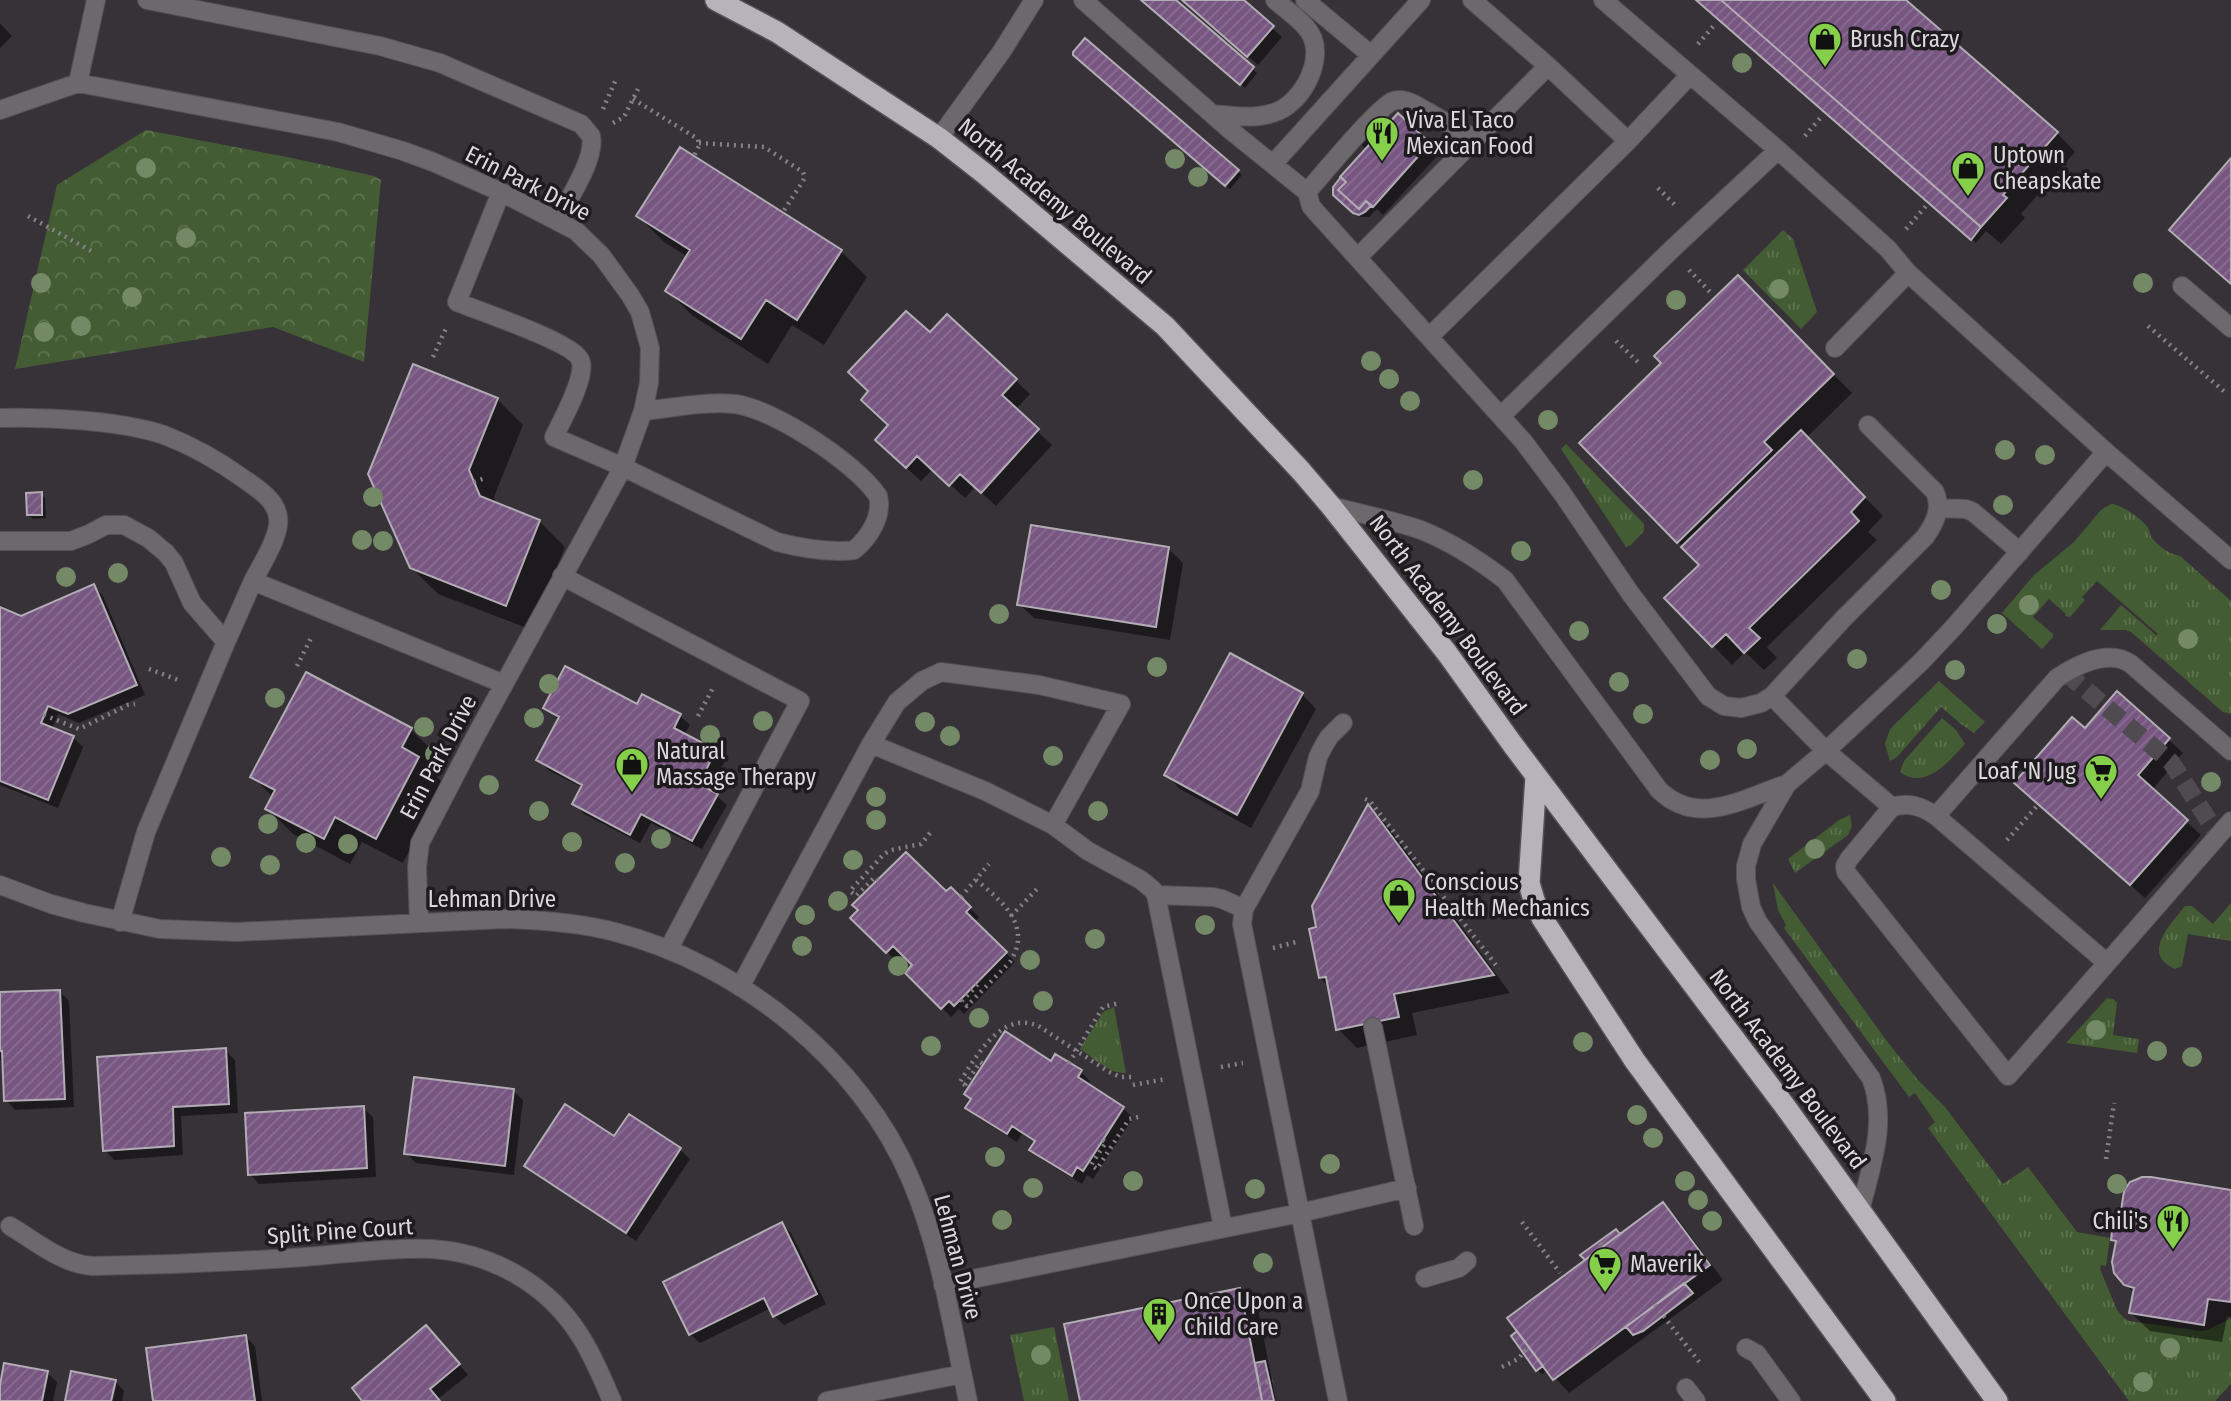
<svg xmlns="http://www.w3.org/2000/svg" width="2231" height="1401" font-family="'Fira Sans Condensed',sans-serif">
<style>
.grass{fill:url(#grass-tufts)}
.park{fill:url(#park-crowns)}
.shadow{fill:#0007}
.building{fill:url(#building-hatch);stroke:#b2acb4;stroke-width:2}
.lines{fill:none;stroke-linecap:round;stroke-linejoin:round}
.minor-tunnel{stroke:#504b51;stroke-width:18;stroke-dasharray:18 9;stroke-linecap:butt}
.minor-casing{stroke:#555056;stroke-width:20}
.highway-casing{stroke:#555056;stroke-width:24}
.path{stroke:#868287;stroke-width:4.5;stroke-dasharray:2 5;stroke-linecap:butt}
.minor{stroke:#6c696c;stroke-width:18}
.highway{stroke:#b8b2ba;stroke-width:21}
.tree{fill:#748965}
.labels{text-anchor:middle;stroke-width:7;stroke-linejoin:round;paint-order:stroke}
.poi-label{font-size:23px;fill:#dcd9dd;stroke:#1d1b1d;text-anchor:start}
.street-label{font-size:23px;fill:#dcd9dd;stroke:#1d1b1d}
</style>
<defs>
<pattern id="grass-tufts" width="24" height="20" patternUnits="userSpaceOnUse" patternTransform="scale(1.75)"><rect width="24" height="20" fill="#445c33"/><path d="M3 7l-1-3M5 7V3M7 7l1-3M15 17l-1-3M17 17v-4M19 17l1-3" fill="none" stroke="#5e7350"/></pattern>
<pattern id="park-crowns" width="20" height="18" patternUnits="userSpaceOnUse" patternTransform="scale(1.75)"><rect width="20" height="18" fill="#445c33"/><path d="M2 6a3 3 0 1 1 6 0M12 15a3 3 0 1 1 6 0" fill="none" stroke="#5e7350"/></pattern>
<pattern id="building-hatch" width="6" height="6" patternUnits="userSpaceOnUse" patternTransform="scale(1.75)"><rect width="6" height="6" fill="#775681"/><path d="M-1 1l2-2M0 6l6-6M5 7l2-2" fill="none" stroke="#8a6e92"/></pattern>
</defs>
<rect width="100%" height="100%" fill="#373238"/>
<path class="grass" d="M1783 230 1793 239 1817 312 1801 329 1743 270Z
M1566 444 1644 524V531L1631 545 1626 547 1561 449Z
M2111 504C2121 504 2142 519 2148 528 2150 531 2150 536 2152 538 2159 547 2169 554 2180 556L2231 601V714L2223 712 2131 632 2126 630H2100L2121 605 2156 635 2158 634 2097 581 2082 597 2085 600 2070 617 2065 616 2066 614 2049 599 2033 617 2053 634V637L2042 649 2002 613 2034 575 2074 542 2101 510Z
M1939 681 1985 722 1974 733 1961 724 1941 707 1897 757 1890 761 1885 744 1890 729Z
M1942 718 1956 730 1965 744C1949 761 1925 791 1900 772L1904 761Z
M1850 815 1852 826 1848 835 1795 873 1788 859 1839 820Z
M1773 883 1886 1040 1917 1079 1945 1107 2003 1184 2028 1167 2077 1232 2110 1238 2106 1266 2101 1265 2100 1269 2117 1310 2124 1318 2129 1321 2201 1331 2208 1330 2231 1318V1384L2215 1401H2129L1928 1128 1935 1122 1915 1093 1909 1097 1784 928 1786 925 1778 910Z
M2231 903V941L2188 934 2182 966 2175 969C2140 954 2171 924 2185 906H2192L2213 924Z
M2107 998 2113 999 2117 1003 2113 1035 2139 1039 2137 1053 2066 1043Z
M1114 1007 1126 1073C1109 1074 1094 1058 1080 1049L1103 1012Z
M1054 1327 1069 1401H1024L1010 1335Z"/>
<path class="park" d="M146 130 292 158 374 176 381 180 364 362 273 327 15 369 57 185Z"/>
<path class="shadow" d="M1143 0H1173L1257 73 1245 88Z
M1183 0H1241L1282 37 1258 65Z
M1698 0H1904L2057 133 2075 152 2021 214 2025 218 2001 244 1986 231 1976 243Z
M0 23 12 36 0 48Z
M1080 59 1238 171 1242 175 1230 189Z
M1398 116 1439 154 1383 215 1377 209 1369 217H1360L1335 194 1367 150 1362 145 1370 136 1375 141Z
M638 216 841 251 867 277 824 345 792 325 768 364 693 316 667 291 688 257 664 242Z
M1738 277 1852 393 1806 438 1883 516 1868 532 1877 540 1767 647 1777 658 1764 670 1745 652 1732 665 1667 598 1701 565 1582 443 1663 363Z
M930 335 1015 380 1030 394 1015 410 1052 445 996 506 975 487 965 498 933 469 921 481 891 454 890 426Z
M497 399 523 425 494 497 497 505 539 521 565 547 532 630 438 594 411 567Z
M41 494 45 498 46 518 33 519 28 515Z
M1168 548 1183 563 1170 640 1034 618 1019 604Z
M93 586 103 596 145 695 79 723 58 714 52 729 73 737 83 747 58 808 0 785V609L21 618Z
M2117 693 2183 753 2152 790 2201 835 2145 898 2030 797Z
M1302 694 1316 709 1251 828 1180 789 1166 774Z
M643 696 680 716 690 725 684 735 715 751 725 761 710 790 727 805 702 849 651 823 640 843 584 814 575 804 583 788 548 770 539 760 559 720 545 708 637 707Z
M411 730 437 755 429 769 444 784 403 863 362 842 350 864 293 834 267 808 273 797 253 777Z
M1369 807 1387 825 1510 993 1412 1013 1417 1035 1357 1048 1338 1029 1330 987 1320 978 1318 928Z
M951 889 979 917 975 922 1015 962 964 1014 959 1009 951 1017 907 973 915 965 904 954 896 961 853 918 946 894Z
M60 992 69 1001 74 1107 15 1110 6 1100 4 1060 0 1061V994Z
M225 1050 235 1060 238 1113 181 1116 183 1155 114 1160 105 1150Z
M1052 1063 1081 1072 1090 1081 1088 1085 1123 1108 1133 1118 1093 1179 1087 1175 1082 1184 1041 1159 1031 1149 1036 1143 1022 1134 1017 1142 977 1117 967 1107Z
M513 1091 523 1100 514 1175 416 1163 406 1153Z
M363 1108 373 1117 376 1177 259 1184 250 1174Z
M629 1117 680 1150 690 1159 636 1241 536 1175 527 1166 615 1138Z
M2231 1192V1317H2227L2222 1342 2150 1331 2131 1313 2135 1294 2121 1280 2117 1244 2113 1239Z
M1663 1205 1678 1219 1723 1280 1569 1393 1548 1370 1542 1374 1538 1370 1513 1337Z
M782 1224 791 1233 826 1304 784 1325 774 1316 771 1308 700 1343 690 1334Z
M1239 1290 1258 1309 1276 1401H1081Z
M436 1336 468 1375 438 1399 439 1401H365Z
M246 1337 255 1346 262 1401H154Z
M47 1373 57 1382 53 1401H0V1394Z
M115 1381 124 1391 122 1401H113L116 1386H113L110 1401H67Z"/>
<path class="building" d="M1141 0H1176L1254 67 1240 85Z
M1182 0H1244L1274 26 1247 57Z
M1696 0H1721L1981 227 1971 240Z
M1721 0H1906L2058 132 2003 195 2007 198 1981 227Z
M1085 38 1239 170 1225 186 1073 55V52Z
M1398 113 1430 143 1373 207 1366 201 1359 209 1338 190 1346 182 1340 177Z
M680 147 842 250 797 320 766 300 741 339 665 291 690 250 636 216Z
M2231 158V284L2169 230Z
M1341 177 1346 182 1338 190 1359 209 1366 201 1371 206 1365 212 1359 215 1353 213 1333 195V187Z
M1738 275 1834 374 1764 442 1772 450 1677 543 1579 443 1661 363 1654 356Z
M906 311 930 332 947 314 1017 379 1002 395 1039 429 981 493 960 474 949 486 917 456 906 468 875 440 888 425 861 400 868 391 848 372Z
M413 364 498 398 469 470 480 496 540 520 506 606 410 568 368 474Z
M1801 430 1865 497 1851 512 1859 521 1749 628 1760 638 1744 653 1726 634 1712 647 1664 598 1699 565 1681 547Z
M42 492V515H27L26 493Z
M1031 525 1169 547 1156 627 1017 605Z
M94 584 137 685 68 714 48 706 41 723 74 736 48 800 0 781V607L21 616Z
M1230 653 1303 693 1237 815 1164 775Z
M565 666 637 704 642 694 681 714 674 728 716 750 699 784 718 794 692 841 641 814 630 835 572 804 582 785 536 760 559 717 543 708Z
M306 672 412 728 402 747 419 757 376 839 335 817 324 839 265 809 275 790 250 777Z
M2117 691 2170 738 2138 775 2188 820 2130 885 2014 783 2072 717 2085 728Z
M1368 804 1494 975 1394 994 1399 1017 1336 1030 1326 977 1319 978 1309 929 1316 927 1312 906Z
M906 852 946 891 951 887 971 907 966 912 1007 952 954 1006 949 1001 941 1009 905 973 912 965 893 946 886 953 850 918 858 910 852 905Z
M60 990 65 1099 4 1101 2 1051H0V992Z
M1005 1031 1051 1061 1055 1054 1082 1070 1078 1077 1124 1107 1083 1171 1077 1167 1072 1176 1029 1150 1035 1141 1012 1126 1007 1134 965 1108 971 1099 964 1094Z
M226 1048 229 1104 173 1107 174 1146 103 1151 97 1057Z
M414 1077 514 1089 505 1166 404 1154Z
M565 1104 614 1136 629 1114 681 1148 626 1233 524 1166Z
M364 1106 367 1168 248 1175 245 1113Z
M2142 1177H2151L2231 1190V1302L2208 1299 2204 1325 2129 1313 2134 1288 2124 1285 2114 1273 2112 1262 2116 1241 2111 1240 2114 1216 2120 1217 2124 1191 2130 1182Z
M1663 1202 1710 1265 1553 1380 1507 1318Z
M782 1222 817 1294 773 1317 764 1298 689 1335 663 1282Z
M1616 1229 1620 1234 1585 1260 1580 1255Z
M1684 1283 1693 1293 1643 1331 1633 1335 1626 1327Z
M1240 1288 1262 1401H1080L1064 1324Z
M426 1325 460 1364 430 1389 440 1401H362L352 1388Z
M1517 1331 1543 1366 1536 1371 1511 1336Z
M246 1335 255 1401H153L146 1348Z
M1265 1361 1274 1401H1262L1259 1384 1255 1363Z
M4 1363 48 1371 42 1401H0V1385Z
M71 1371 116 1380 111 1401H65Z"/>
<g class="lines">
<path class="minor-tunnel" d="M2066 673 2171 762 2218 835"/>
<defs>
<path id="minor" d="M147 0 380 46 440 63 581 124 591 136C596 159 568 199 558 220
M1083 0 1229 129 1307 192 1311 206 1316 212 1523 441 1562 493 1630 593 1708 696 1724 706 1741 708 1761 703 1772 696 1844 618 1925 537C1935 523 1942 509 1935 492L1868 425
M1305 0 1371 55
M1603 0 1778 150 1888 249 1908 273 2106 452
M78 83 96 0
M0 110 78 83 338 132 403 151 433 162 501 192 576 231 601 255 630 295 640 312 650 348 649 383 643 411 623 467 474 739 420 843 417 867 419 923
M1213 114C1232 116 1254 119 1273 113 1300 105 1322 66 1313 39 1307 23 1287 11 1275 0
M939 138 1002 51 1034 0
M1628 141 1690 75
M1273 164 1421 0
M501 192 457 302C478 311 577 343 581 362 585 380 562 420 554 437L623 467 777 542C801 548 830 553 854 550 869 538 883 516 878 496 856 463 774 409 735 404 707 401 671 408 643 411
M1307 192C1322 175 1378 107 1393 101 1401 98 1408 101 1414 104L1475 139
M1358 257 1548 66
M2182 286 2231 328
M1429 337 1628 141 1548 66 1472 0
M1835 348 1908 273
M1501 416 1670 251 1778 150
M0 418C48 417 119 420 164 435 193 446 219 461 244 479 257 488 276 500 278 517 281 535 261 565 253 581
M1331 506C1361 514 1392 520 1421 530 1451 542 1479 560 1505 580L1659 790C1698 828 1744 798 1787 784
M1938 508 1966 509 1973 512 2020 552
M0 541H71L89 534 106 525H124L148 538 166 553 174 563 192 603 226 642 146 832 120 922
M562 576 800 701 668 950
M226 642 253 581 504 684
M1772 696 1826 751 1892 807 1849 859 1845 866 1846 872 2008 1076 2107 963 1936 816C1921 806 1909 802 1892 807
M1343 723 1329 737 1323 747 1318 757 1310 791 1244 909 1242 924 1300 1213 1407 1188
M871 744 897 702 922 681 941 672 1039 685 1121 704 1053 825
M1936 816 2057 678C2078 664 2109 649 2131 664L2231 751
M0 885 51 904 84 913 160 929 237 932 504 919C541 920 579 923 615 932 740 964 861 1061 911 1180 941 1250 952 1327 968 1401
M1156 895 1213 897 1222 899 1244 909
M2107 963 2231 821
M740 987 871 744 985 791 1053 825 1088 851 1141 880 1153 890 1156 895 1223 1227
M1373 1027 1414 1226
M1860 1211C1871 1167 1888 1122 1871 1078L1758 922 1751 907 1746 879V866L1752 844 1787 784 1826 751 1921 662 1954 627 2106 452 2231 560
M10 1226C35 1241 62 1264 92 1266 163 1265 234 1262 305 1257 344 1254 393 1247 432 1249 492 1253 547 1284 579 1334 593 1355 602 1378 612 1401
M1425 1278 1459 1268 1467 1261
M943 1285 1300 1213 1338 1401
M1746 1348 1757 1354 1791 1401
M1686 1388 1696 1401
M827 1401 962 1374"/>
<path id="highway" d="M716 0 777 32 939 138 985 174 1165 326 1301 471 1331 506 1447 653 1513 745 1787 1109 1997 1401
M1536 776 1529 883 1534 900 1542 918 1635 1061 1885 1401"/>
</defs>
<use href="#minor" class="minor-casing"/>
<use href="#highway" class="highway-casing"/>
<path class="path" d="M1698 44 1716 23
M633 99 698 139 699 146 694 156
M603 109 617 77
M613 123 624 117 638 89
M1805 136 1822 116
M699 143 764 147 803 172 805 177 803 181 783 212
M1658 188 1677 207
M28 216 93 252
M1906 229 1926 206
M1689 270 1713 295
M2148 326 2226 393
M1616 341 1641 365
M433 357 447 326
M474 482 485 478
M297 666 312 636
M149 669 181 681
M44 715 79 729 128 705 135 704
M698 716 714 686
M1365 799 1370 801 1499 969
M2007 840 2036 807
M878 880 875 877 856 896 850 891 884 854 891 850 921 844 930 833
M976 880C1002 901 1033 926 1010 962L967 1006 962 1001 980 982 979 980
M961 897 989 864
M1011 916 1037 889
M1273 948 1300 941
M1069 1063 1103 1007 1119 1003
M1221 1067 1243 1063
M965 1085 960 1082C976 1056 1003 1008 1040 1027L1109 1072 1121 1077H1131
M965 1085 980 1062 983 1064
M1133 1085 1166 1079
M1103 1140 1106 1142 1091 1165 1097 1169 1129 1119 1138 1117
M2106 1159 2114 1103
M1522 1222 1560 1273
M1600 1243 1603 1247
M1258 1305 1288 1298
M1655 1305 1700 1363
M1502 1367 1518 1359 1528 1347
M1259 1384 1273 1381"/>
<use href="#minor" class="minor"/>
<use href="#highway" class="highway"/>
</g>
<g class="tree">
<circle cx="1742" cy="63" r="10"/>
<circle cx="1175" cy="159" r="10"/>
<circle cx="146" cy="168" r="10"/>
<circle cx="1198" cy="177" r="10"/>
<circle cx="186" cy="238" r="10"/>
<circle cx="41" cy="283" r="10"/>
<circle cx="2143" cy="283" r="10"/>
<circle cx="1779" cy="289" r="10"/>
<circle cx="132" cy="297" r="10"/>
<circle cx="1676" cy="300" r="10"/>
<circle cx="81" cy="326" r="10"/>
<circle cx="44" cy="332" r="10"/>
<circle cx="1371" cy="361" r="10"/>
<circle cx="1389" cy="379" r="10"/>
<circle cx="1410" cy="401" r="10"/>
<circle cx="1548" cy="420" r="10"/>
<circle cx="2005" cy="450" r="10"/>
<circle cx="2045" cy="455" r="10"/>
<circle cx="1473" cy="480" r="10"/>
<circle cx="373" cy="497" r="10"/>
<circle cx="2003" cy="505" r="10"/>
<circle cx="362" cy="540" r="10"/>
<circle cx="383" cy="541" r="10"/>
<circle cx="1521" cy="551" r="10"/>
<circle cx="118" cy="573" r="10"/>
<circle cx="66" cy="577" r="10"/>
<circle cx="1941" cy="590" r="10"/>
<circle cx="2029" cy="605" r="10"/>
<circle cx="999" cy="614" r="10"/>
<circle cx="1997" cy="624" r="10"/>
<circle cx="1579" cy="631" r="10"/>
<circle cx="2188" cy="639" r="10"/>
<circle cx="1857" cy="659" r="10"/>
<circle cx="1157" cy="667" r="10"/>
<circle cx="1955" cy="670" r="10"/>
<circle cx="1619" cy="682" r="10"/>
<circle cx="549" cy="684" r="10"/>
<circle cx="275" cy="698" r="10"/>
<circle cx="1643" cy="714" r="10"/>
<circle cx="534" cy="718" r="10"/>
<circle cx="763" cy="721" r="10"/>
<circle cx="925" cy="722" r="10"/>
<circle cx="424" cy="727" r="10"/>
<circle cx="710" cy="735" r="10"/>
<circle cx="950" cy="736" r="10"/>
<circle cx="1747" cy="749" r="10"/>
<circle cx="435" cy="754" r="10"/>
<circle cx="1053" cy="756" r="10"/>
<circle cx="1710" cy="760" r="10"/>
<circle cx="2211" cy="782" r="10"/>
<circle cx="489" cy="785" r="10"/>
<circle cx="876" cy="797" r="10"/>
<circle cx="539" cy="811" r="10"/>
<circle cx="1098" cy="811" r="10"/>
<circle cx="876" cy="820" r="10"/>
<circle cx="268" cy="824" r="10"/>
<circle cx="661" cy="839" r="10"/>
<circle cx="572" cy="842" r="10"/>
<circle cx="306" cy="843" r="10"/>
<circle cx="348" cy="844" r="10"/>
<circle cx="1815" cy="849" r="10"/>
<circle cx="221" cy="857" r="10"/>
<circle cx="853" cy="860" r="10"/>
<circle cx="625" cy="863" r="10"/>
<circle cx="270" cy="865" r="10"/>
<circle cx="838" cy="901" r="10"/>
<circle cx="805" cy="915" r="10"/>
<circle cx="1205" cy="925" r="10"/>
<circle cx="1095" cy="939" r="10"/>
<circle cx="802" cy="946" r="10"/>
<circle cx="1030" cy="960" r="10"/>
<circle cx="898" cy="966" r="10"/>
<circle cx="1043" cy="1001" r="10"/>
<circle cx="979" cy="1018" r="10"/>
<circle cx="2096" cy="1030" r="10"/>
<circle cx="1583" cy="1042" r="10"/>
<circle cx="931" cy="1046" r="10"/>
<circle cx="2157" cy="1051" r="10"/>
<circle cx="2192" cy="1057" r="10"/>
<circle cx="1637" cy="1115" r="10"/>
<circle cx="1653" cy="1138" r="10"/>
<circle cx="995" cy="1157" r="10"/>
<circle cx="1330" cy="1164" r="10"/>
<circle cx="1133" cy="1181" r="10"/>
<circle cx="1685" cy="1181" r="10"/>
<circle cx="2117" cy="1184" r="10"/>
<circle cx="1033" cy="1188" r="10"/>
<circle cx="1255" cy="1189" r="10"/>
<circle cx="1698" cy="1200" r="10"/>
<circle cx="1002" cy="1220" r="10"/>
<circle cx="1712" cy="1221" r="10"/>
<circle cx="1263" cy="1263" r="10"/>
<circle cx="2170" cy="1348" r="10"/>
<circle cx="1041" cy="1355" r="10"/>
<circle cx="2143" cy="1382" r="10"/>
</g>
<defs>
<symbol id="shop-pin" viewBox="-11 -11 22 30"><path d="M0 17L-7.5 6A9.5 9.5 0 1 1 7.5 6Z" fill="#86cf4b" stroke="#1d1b1d"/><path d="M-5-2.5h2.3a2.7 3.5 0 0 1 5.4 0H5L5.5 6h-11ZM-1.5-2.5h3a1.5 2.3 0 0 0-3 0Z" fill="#111"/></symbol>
<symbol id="restaurant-pin" viewBox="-11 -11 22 30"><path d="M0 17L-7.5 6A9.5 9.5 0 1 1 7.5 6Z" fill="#86cf4b" stroke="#1d1b1d"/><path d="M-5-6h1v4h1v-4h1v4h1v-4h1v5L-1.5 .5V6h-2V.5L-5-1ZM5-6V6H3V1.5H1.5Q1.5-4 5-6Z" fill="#111"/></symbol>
<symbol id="supermarket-pin" viewBox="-11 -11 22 30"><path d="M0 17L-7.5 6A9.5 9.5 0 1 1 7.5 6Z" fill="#86cf4b" stroke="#1d1b1d"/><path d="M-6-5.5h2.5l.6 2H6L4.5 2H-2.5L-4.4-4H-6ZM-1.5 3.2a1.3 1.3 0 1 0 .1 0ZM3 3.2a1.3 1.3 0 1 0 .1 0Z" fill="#111"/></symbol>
<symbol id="building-pin" viewBox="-11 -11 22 30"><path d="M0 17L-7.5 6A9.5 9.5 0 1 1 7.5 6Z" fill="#86cf4b" stroke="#1d1b1d"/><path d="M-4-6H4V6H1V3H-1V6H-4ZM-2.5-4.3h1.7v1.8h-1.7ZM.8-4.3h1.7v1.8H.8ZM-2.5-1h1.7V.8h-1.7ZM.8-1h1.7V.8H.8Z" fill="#111"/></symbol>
</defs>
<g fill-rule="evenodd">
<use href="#shop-pin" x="1806" y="20" width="38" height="52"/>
<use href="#restaurant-pin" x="1363" y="114" width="38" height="52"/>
<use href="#shop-pin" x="1949" y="149" width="38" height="52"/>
<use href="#shop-pin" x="613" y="745" width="38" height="52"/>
<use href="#supermarket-pin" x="2082" y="752" width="38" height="52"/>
<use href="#shop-pin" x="1380" y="876" width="38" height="52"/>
<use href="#restaurant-pin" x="2154" y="1202" width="38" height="52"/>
<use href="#supermarket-pin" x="1586" y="1245" width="38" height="52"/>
<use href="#building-pin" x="1140" y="1295" width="38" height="52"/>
</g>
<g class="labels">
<g class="poi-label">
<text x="1850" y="47">Brush Crazy</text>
<text x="1406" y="128">Viva El Taco<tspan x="1406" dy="26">Mexican Food</tspan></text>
<text x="1993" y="163">Uptown<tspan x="1993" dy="26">Cheapskate</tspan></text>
<text x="656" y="759">Natural<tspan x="656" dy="26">Massage Therapy</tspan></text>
<text x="2076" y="779" text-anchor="end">Loaf 'N Jug</text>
<text x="1424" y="890">Conscious<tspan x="1424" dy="26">Health Mechanics</tspan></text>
<text x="2148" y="1229" text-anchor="end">Chili's</text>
<text x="1630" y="1272">Maverik</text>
<text x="1184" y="1309">Once Upon a<tspan x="1184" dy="26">Child Care</tspan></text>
</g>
<g class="street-label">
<text transform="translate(528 183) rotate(27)" y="8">Erin Park Drive</text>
<text transform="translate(1055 201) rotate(40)" y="8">North Academy Boulevard</text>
<text transform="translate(1448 615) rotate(53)" y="8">North Academy Boulevard</text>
<text transform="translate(438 757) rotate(-62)" y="8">Erin Park Drive</text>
<text x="492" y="907">Lehman Drive</text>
<text transform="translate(1788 1069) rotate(53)" y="8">North Academy Boulevard</text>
<text transform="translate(340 1231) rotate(-4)" y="8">Split Pine Court</text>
<text transform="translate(958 1257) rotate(75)" y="8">Lehman Drive</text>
</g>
</g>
</svg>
